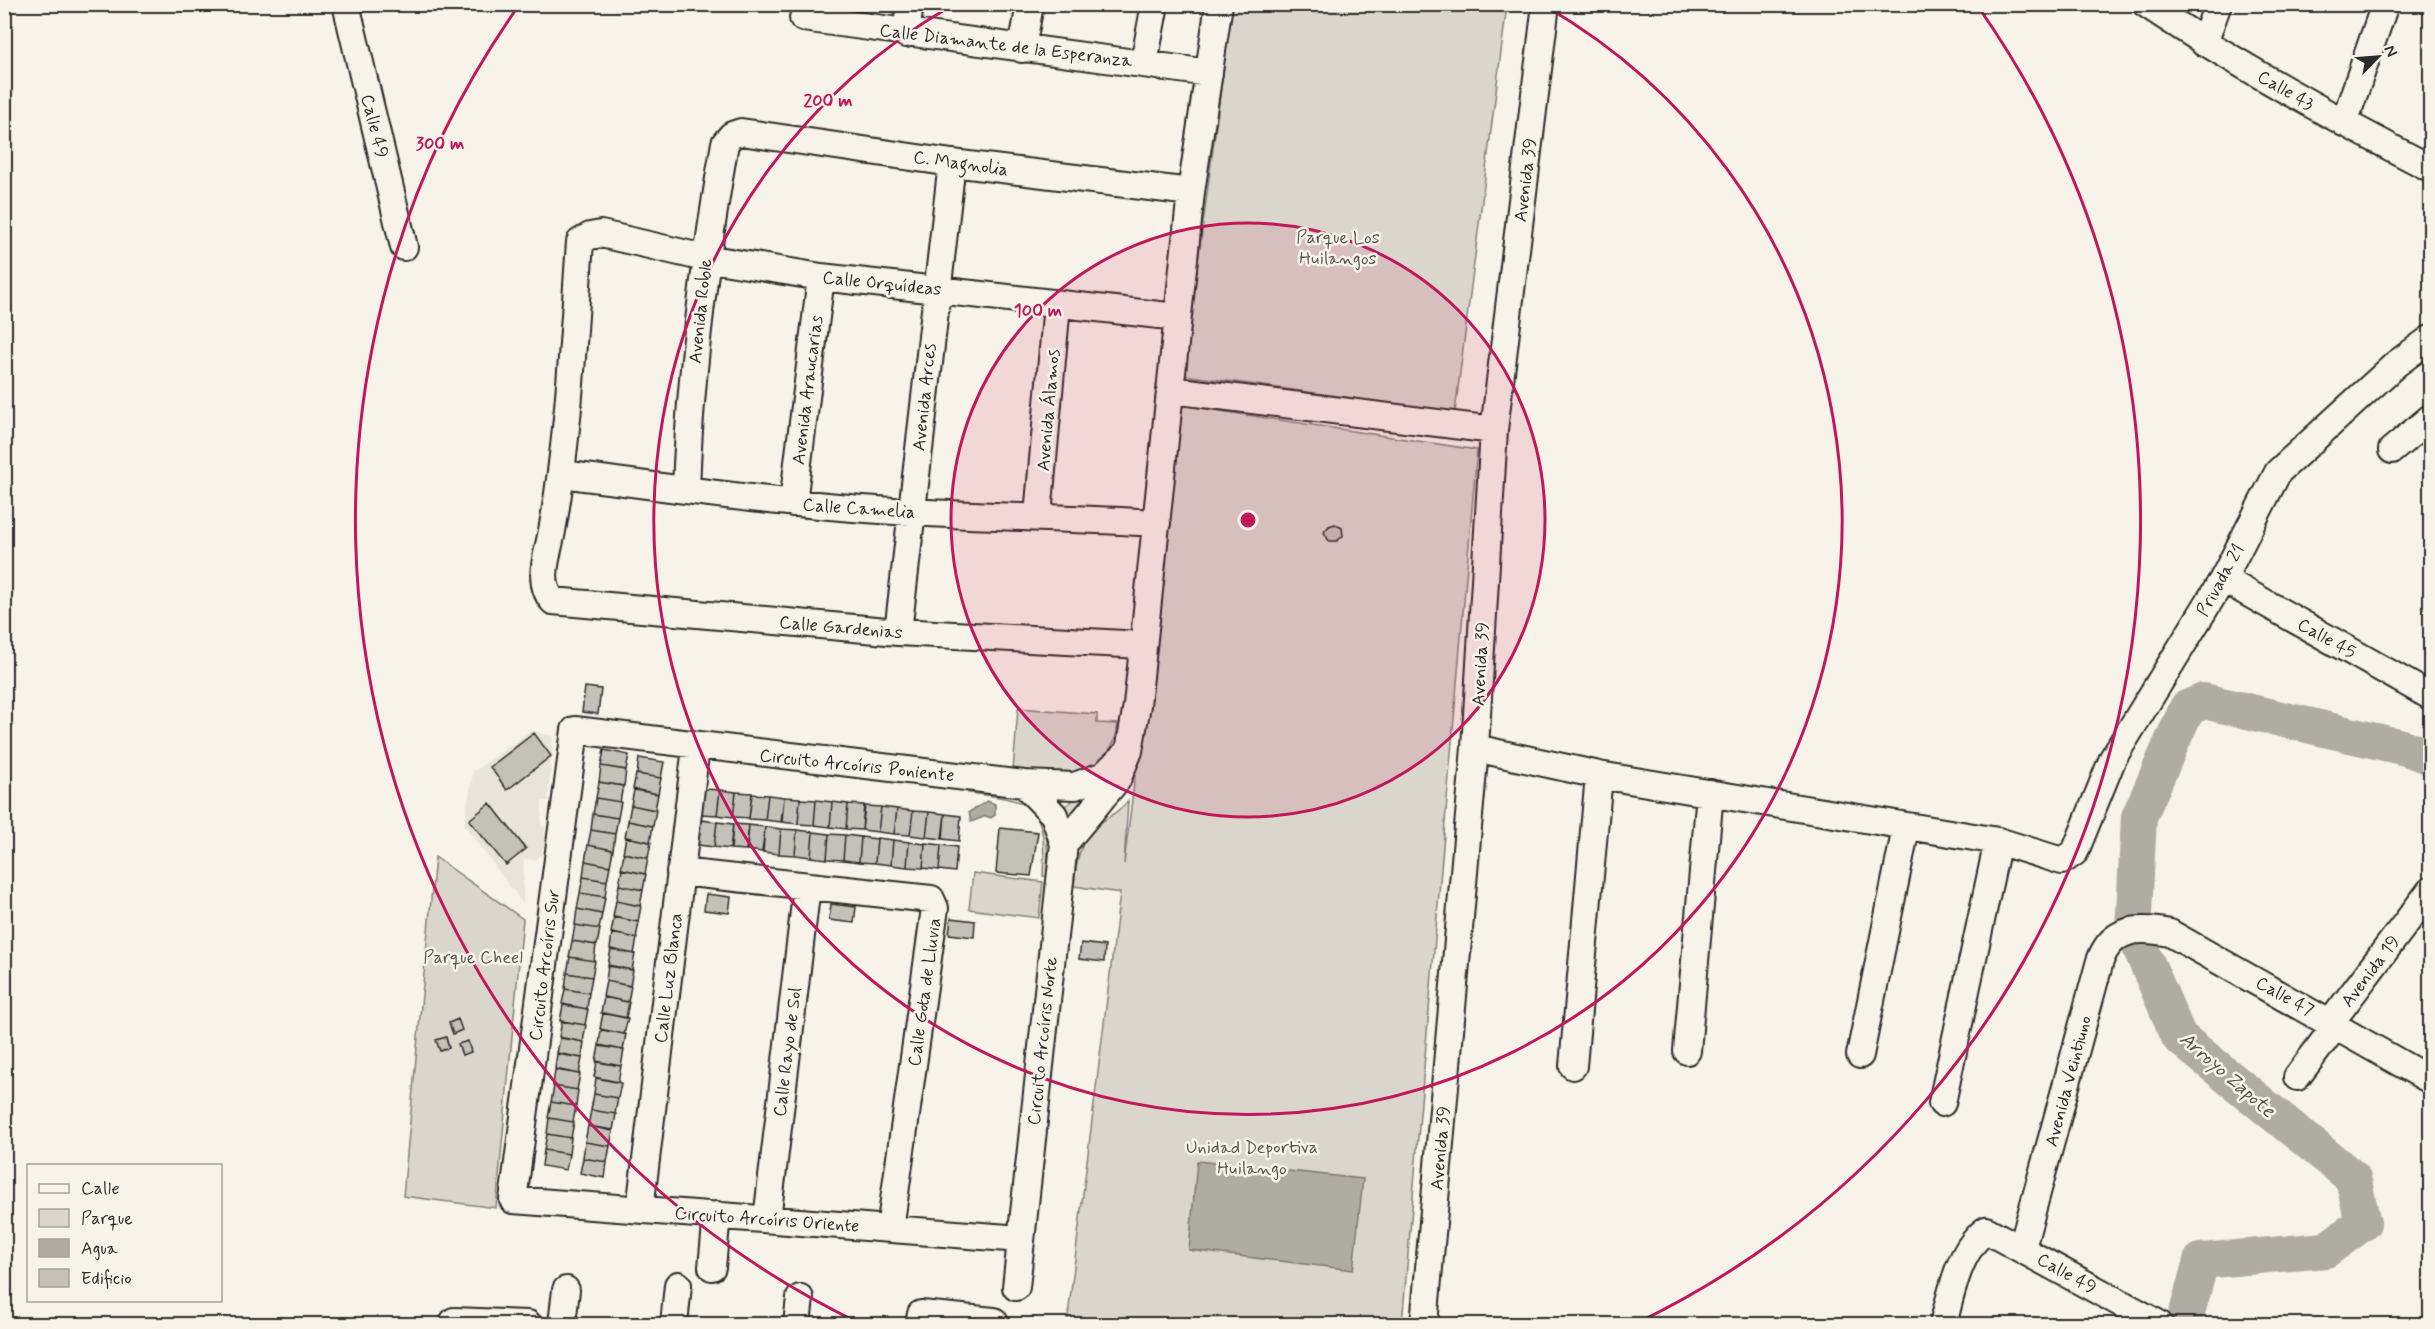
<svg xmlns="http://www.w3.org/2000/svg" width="2435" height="1329" font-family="Mynerve,sans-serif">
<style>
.built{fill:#e8e4da}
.green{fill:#dad6cc;stroke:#82807c;stroke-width:1.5}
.water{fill:#afaca4;stroke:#7a7874;stroke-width:1.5}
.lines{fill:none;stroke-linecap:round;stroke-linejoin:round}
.river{stroke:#afaca4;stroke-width:36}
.building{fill:#c4c1b9;stroke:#2b2b2b;stroke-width:1.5}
.minor-casing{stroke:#2b2b2b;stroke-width:30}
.minor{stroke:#f7f3e8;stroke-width:26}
.ring{fill:none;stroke:#c2185b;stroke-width:3}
.labels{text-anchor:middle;stroke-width:5;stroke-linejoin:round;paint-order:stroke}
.street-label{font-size:18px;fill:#2b2b2b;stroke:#f7f3e8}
.park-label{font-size:18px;fill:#575653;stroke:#f7f3e8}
.water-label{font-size:20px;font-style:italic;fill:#53524f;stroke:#f7f3e8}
.centre{fill:#c2185b;stroke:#f7f3e8;stroke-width:3}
.ring-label{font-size:18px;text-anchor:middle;font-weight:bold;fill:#c2185b;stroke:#f7f3e8;stroke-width:5;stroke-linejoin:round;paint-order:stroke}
</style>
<rect width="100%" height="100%" fill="#f7f3e8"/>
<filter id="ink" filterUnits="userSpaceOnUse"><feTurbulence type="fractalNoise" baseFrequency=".0167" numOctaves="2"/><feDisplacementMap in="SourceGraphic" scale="12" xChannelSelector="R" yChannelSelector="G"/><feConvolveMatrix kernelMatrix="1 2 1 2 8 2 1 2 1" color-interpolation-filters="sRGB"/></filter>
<g filter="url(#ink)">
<path class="built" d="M530 731 553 736 548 801H542L541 826 546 827 542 854 535 860 524 859 523 904 464 825 473 772Z"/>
<path class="green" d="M1232 5H1507L1455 412 1183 375Z
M1181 405 1477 450 1402 1324H1067L1120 893 1074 886C1076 864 1079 839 1098 825 1109 816 1119 812 1128 801L1124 864Z
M1018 708 1097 714V723L1118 724C1116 750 1097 772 1071 776 1053 778 1031 773 1013 771Z
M968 788C1037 796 1051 804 1047 877L1043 876C1047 805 1035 800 968 793Z
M1087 791 1075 812 1067 815 1064 810 1065 806Z
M435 857 523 919 496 1208 403 1196Z
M973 873 1043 882 1039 918 969 909Z"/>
<path class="water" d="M987 801 995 804V815L991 818 986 816 971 822 969 812Z
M1197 1161 1363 1179 1353 1270 1189 1250Z"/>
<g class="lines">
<path class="river" d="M2184 1324 2201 1261 2326 1250 2363 1223 2353 1178 2179 1037 2133 931 2139 817 2187 708 2204 701 2406 748 2430 757"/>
</g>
<path class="building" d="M1335 524 1342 528 1343 536 1337 541H1329L1324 532 1329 526Z
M585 687 601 689 598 714 582 712Z
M534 733 551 756 507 790 490 767Z
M604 750 629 755 626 770 601 766Z
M639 758 664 762 661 778 637 774Z
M601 766 626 770 624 786 599 782Z
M636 774 661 778 658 794 633 789Z
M599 782 623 786 620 802 596 798Z
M704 789 720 790 717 815 701 814Z
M634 790 658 794 655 810 631 805Z
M720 790 736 792 733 817 717 815Z
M736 792 752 793 749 818 733 817Z
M752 794 768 795 765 820 749 819Z
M768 795 784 797 781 822 765 820Z
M784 797 800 798 798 824 782 822Z
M596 798 621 802 618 818 593 814Z
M800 799 816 800 814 825 798 824Z
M816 800 832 802 830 827 814 825Z
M832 802 848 804 846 829 830 827Z
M490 803 526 849 506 865 469 820Z
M848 804 864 805 862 830 846 829Z
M631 805 656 810 653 826 628 821Z
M865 806 881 807 878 832 862 830Z
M881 807 897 809 894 834 878 832Z
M897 809 913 811 910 835 894 834Z
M913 811 929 812 926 837 910 835Z
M929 812 945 814 942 839 926 837Z
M593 814 618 818 615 834 591 830Z
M945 814 961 816 959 841 943 839Z
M701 820 717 822 714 847 698 845Z
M628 821 653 826 650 842 625 837Z
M717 822 733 824 730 849 714 847Z
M733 824 749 825 746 850 731 849Z
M749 825 765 827 762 852 747 850Z
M765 827 781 829 779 854 763 852Z
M1000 828 1038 832 1031 876 996 873Z
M781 829 797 830 795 855 779 854Z
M591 830 615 834 613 850 588 845Z
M797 830 813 832 811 857 795 855Z
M813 832 829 834 827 859 811 857Z
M829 834 845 835 843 860 827 859Z
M845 835 861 837 859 862 843 860Z
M626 837 651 842 648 858 623 853Z
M861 837 877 839 875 863 859 862Z
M877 838 893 840 891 865 875 863Z
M893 840 909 842 907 867 891 865Z
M909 842 925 844 923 868 907 867Z
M925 843 941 845 939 870 923 868Z
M588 845 613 850 610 866 585 861Z
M941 845 957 847 955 872 939 870Z
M624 853 648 858 645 874 621 869Z
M585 861 610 866 607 881 583 877Z
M622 869 646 874 643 890 619 885Z
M583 877 607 881 605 897 580 893Z
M619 885 643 890 640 906 616 901Z
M580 893 605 897 602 914 577 909Z
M706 894 731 897 729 913 704 910Z
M616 901 641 906 638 922 613 917Z
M831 904 856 907 854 923 829 920Z
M577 909 602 914 599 929 575 925Z
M614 917 639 922 636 938 611 933Z
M951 918 975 921 974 937 949 934Z
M575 925 600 929 597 945 572 941Z
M612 933 637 938 634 954 610 949Z
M572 941 596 945 594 961 569 957Z
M1081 943 1105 946 1104 962 1079 959Z
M611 949 635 954 632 970 608 965Z
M570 957 595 961 592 977 567 973Z
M608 966 633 970 630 986 606 981Z
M567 973 592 977 589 993 565 989Z
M606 981 631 986 628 1002 603 997Z
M565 989 589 993 587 1009 562 1004Z
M604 997 629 1002 626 1018 601 1013Z
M563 1005 588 1009 585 1025 560 1021Z
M603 1013 628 1018 624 1034 600 1029Z
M458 1019 462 1030 453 1034 449 1023Z
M562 1021 586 1025 583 1042 559 1037Z
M601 1030 626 1034 623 1050 599 1045Z
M446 1037 449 1048 440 1051 436 1040Z
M560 1038 584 1042 582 1058 557 1053Z
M468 1041 471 1052 462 1055 458 1044Z
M599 1046 624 1050 621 1066 596 1061Z
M557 1054 582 1058 579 1074 555 1069Z
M597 1062 621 1066 618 1082 594 1077Z
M555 1070 580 1074 577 1090 553 1086Z
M596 1078 621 1083 618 1098 594 1094Z
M554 1086 578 1090 576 1106 551 1102Z
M594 1094 618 1098 615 1114 591 1110Z
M551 1102 576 1106 573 1122 548 1118Z
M591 1110 616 1114 613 1130 588 1126Z
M549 1118 574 1122 571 1138 547 1134Z
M588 1126 613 1131 610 1146 585 1142Z
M547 1134 571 1138 569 1154 544 1150Z
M585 1142 610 1146 607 1162 583 1158Z
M544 1150 569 1154 566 1170 542 1166Z
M583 1158 607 1162 605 1178 580 1173Z"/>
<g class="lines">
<defs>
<path id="minor" d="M346 4 404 247
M2146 4C2237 65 2333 118 2430 168
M803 18 1209 73
M906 34 910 4
M2204 43 2218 4
M1022 49 1030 4
M1144 63 1155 4
M2344 123 2385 4
M1172 390 1494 430
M2392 450 2430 418
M562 474C678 489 794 506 911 512 993 517 1075 518 1157 523
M686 490C690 373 705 258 725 143L732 135 741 132 952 163 1191 192
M793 503 821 277
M1038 515 1057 304
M2223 579 2430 696
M898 632 952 163
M1143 645 898 632 553 601C536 582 548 554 552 531 569 436 573 339 580 242L590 236 601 234 705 258 821 277 1177 317
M1475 748 1599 775 1998 841 2062 861 2075 852 2113 758 2223 579 2278 472 2396 364 2430 339
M1024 784 1054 815 1064 844
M680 872 931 899 935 908 890 1229
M2331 1022 2430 891
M1687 1051 1710 793
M1860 1055 1906 828
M1573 1066 1599 775
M2297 1077 2336 1025
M1942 1103 1998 841
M640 1209 696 747
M767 1219 807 886
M1021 1239 513 1200 575 730 1024 784 1075 786 1104 775 1129 751
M2022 1248 2100 961C2112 927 2139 927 2170 933L2430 1080
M712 1267 717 1215
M1016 1287 1064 844 1117 780 1129 751 1137 705 1191 192 1219 4
M454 1321 528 1324
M562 1324 566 1290
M674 1324 678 1285
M797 1324 800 1298
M919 1324 921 1314 994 1321V1324
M1424 1324 1475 748 1494 430 1546 4
M1943 1324C1952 1292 1958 1251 1986 1230L2159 1324"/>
</defs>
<use href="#minor" class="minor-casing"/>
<use href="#minor" class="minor"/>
</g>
</g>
<circle cx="1248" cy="520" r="297" fill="#c2185b" fill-opacity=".12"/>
<g class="ring">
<circle cx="1248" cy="520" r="297"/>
<path d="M1545 6A594 594 0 1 1 951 6"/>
<path d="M857 1322A892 892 0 0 1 517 8M1979 8A892 892 0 0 1 1639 1322"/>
</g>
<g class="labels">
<g class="street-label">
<text transform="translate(1006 45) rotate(7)" y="6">Calle Diamante de la Esperanza</text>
<text transform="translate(2286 90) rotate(30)" y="6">Calle 43</text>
<text transform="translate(375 126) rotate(76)" y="6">Calle 49</text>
<text transform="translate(961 163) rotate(8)" y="6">C. Magnolia</text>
<text transform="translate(1525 180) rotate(-83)" y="6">Avenida 39</text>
<text transform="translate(882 283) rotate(6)" y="6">Calle Orquídeas</text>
<text transform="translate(700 311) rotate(-84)" y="6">Avenida Roble</text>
<text transform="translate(807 390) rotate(-83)" y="6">Avenida Araucarias</text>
<text transform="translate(924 397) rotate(-84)" y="6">Avenida Arces</text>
<text transform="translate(1048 410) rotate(-85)" y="6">Avenida Álamos</text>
<text transform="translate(859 508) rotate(4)" y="6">Calle Camelia</text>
<text transform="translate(2220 580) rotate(-61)" y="6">Privada 21</text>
<text transform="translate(841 627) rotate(5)" y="6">Calle Gardenias</text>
<text transform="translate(2327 638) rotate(29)" y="6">Calle 45</text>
<text transform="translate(1480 664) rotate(-87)" y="6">Avenida 39</text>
<text transform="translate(857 765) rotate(6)" y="6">Circuito Arcoíris Poniente</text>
<text transform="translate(544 965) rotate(-83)" y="6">Circuito Arcoíris Sur</text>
<text transform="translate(2370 971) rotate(-53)" y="6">Avenida 19</text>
<text transform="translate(668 978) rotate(-83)" y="6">Calle Luz Blanca</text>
<text transform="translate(924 992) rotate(-82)" y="6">Calle Gota de Lluvia</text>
<text transform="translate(2285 996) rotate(29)" y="6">Calle 47</text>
<text transform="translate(1042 1041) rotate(-84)" y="6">Circuito Arcoíris Norte</text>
<text transform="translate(787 1052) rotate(-83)" y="6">Calle Rayo de Sol</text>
<text transform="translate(2068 1081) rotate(-75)" y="6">Avenida Veintiuno</text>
<text transform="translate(1440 1148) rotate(-85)" y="6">Avenida 39</text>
<text transform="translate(767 1219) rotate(4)" y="6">Circuito Arcoíris Oriente</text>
<text transform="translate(2067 1273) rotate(29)" y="6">Calle 49</text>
</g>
<g class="park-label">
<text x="1338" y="243">Parque Los<tspan x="1338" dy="21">Huilangos</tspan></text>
<text x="473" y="963">Parque Cheel</text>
<text x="1252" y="1153">Unidad Deportiva<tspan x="1252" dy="21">Huilango</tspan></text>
</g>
<g class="water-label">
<text transform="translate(2228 1074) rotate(41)" y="7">Arroyo Zapote</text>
</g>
</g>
<circle cx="1248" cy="520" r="9" class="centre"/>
<g class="ring-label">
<text x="828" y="106">200 m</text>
<text x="440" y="149">300 m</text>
<text x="1038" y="316">100 m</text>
</g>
<rect width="2435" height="1329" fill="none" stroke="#f7f3e8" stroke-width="24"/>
<rect x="12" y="12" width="2411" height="1305" fill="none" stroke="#2b2b2b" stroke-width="2" filter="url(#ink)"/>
<rect x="27" y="1164" width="195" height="138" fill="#f7f3e8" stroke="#a5a39c" stroke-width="1.5"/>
<rect x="39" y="1184" width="30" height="9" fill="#f7f3e8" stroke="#a5a39c" stroke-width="1.5"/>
<text x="81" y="1194" font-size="18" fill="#2b2b2b">Calle</text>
<rect x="39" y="1209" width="30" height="18" fill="#dad6cc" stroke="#a5a39c" stroke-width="1.5"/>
<text x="81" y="1224" font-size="18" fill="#2b2b2b">Parque</text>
<rect x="39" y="1239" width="30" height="18" fill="#afaca4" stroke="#a5a39c" stroke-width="1.5"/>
<text x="81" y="1254" font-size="18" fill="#2b2b2b">Agua</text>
<rect x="39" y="1269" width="30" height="18" fill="#c4c1b9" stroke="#a5a39c" stroke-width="1.5"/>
<text x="81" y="1284" font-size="18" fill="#2b2b2b">Edificio</text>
<g transform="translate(2378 57) rotate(65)" stroke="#f7f3e8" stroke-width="4.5" paint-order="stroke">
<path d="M0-4.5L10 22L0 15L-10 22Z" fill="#2b2b2b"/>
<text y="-9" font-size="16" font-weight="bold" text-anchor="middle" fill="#2b2b2b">N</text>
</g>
</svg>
